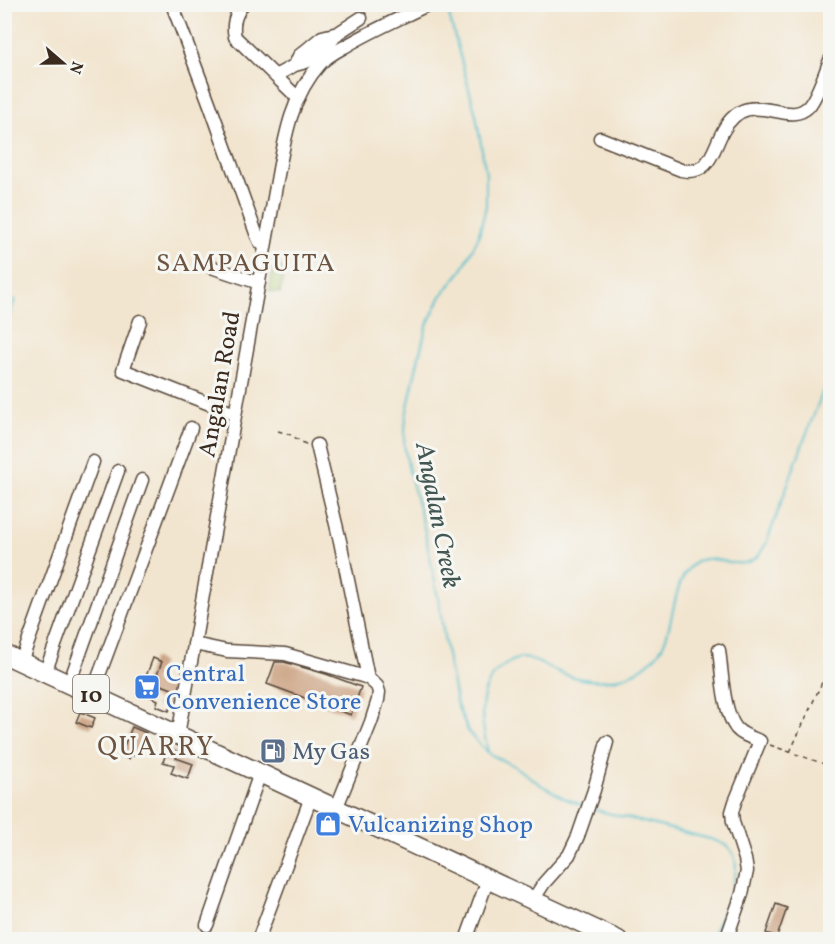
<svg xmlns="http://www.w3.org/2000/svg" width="835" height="944" font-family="Vollkorn,serif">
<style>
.green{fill:#acc86e;stroke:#747946;stroke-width:1.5}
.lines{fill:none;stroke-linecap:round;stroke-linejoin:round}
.stream{stroke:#51becb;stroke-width:2}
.building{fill:#cba181}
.minor-casing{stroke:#564639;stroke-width:15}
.highway-casing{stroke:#564639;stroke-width:21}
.path{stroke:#564639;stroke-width:1.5;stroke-dasharray:4.5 4.5;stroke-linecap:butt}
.minor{stroke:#fff;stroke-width:12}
.highway{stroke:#fff;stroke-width:18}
.labels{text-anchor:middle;stroke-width:6;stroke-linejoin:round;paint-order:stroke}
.shield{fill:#f6f6f2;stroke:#73675e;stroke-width:1.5}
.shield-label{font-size:22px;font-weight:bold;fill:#3b2a1e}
.street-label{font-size:24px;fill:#3b2a1e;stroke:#f6f6f2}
.shop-label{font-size:24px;fill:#366cbe;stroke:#f6f6f2;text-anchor:start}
.service-label{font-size:24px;fill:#4e5e75;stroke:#f6f6f2;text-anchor:start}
.neighbourhood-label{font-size:26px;letter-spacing:1.5px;fill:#6d5441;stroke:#f6f6f2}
.water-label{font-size:26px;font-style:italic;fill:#425652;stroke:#f6f6f2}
.quarter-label{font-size:27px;letter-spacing:1.5px;fill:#6d5441;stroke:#f6f6f2}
</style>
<rect width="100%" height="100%" fill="#f6f6f2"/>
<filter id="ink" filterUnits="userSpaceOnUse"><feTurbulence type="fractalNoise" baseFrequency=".0167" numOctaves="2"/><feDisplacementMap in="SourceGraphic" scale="12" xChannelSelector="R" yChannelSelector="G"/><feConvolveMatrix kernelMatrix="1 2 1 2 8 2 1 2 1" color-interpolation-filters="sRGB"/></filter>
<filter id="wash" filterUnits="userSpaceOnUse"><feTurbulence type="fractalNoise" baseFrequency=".008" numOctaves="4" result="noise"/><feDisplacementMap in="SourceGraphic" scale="24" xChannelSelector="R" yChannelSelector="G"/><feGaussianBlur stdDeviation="1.35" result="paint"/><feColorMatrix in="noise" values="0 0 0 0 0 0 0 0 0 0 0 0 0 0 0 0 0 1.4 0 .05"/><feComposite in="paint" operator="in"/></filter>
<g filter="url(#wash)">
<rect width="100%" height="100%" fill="#f2e5cf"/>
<path class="green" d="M274 266 285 268 280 293 269 291Z"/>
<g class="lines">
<path class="stream" d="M446 4 476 115 486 174V206L478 238 462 270 441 296 427 325 419 356 406 416 404 444 409 471 424 527 439 603 446 650 457 705 469 733 488 753 516 767 541 785 564 798 584 806
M4 335 15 299
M4 477C9 494 8 509 4 526
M488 752C481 723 475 688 502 667 508 663 515 658 522 658 535 659 545 666 556 671 581 682 611 685 635 672 646 666 656 657 662 647 675 624 672 574 698 561 718 552 740 575 759 555 761 552 764 547 766 544L803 443 830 373
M592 809 710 839C717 841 726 844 731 850 747 871 719 919 710 940"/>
</g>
<g id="blocks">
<path class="building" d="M153 658 162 662 154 682 177 691 169 711 156 706 158 700 140 692Z
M275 662H284L326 674 361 687 351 715 267 684Z
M80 712 95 718 91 728 76 722Z
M132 727 146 733 135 756 131 754 129 759 120 755Z
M265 742 285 750 281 759 262 752Z
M168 748 178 752 176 758 193 764 188 779 171 773 174 765 163 762Z
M776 904 787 908 777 937 766 933Z"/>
</g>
</g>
<g filter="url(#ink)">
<use href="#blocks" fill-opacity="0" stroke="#564639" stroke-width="1.5"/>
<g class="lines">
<defs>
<path id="minor" d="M172 4 210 105 257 236 260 242 265 247
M243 4C235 15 232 24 235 37L298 98
M295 65 299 56 322 37 338 33
M275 76 295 65 306 62 327 46 338 33 361 18
M600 138 681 170C710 176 712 151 723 131 749 83 787 130 809 106 816 98 826 71 830 60
M211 267 259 283
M140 321 123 370 235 414
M317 445 340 541 368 678
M194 644 227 651 285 654 362 676 368 678 377 686 379 692 378 700 371 722 336 809
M719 650C722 671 723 711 736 728 742 735 752 738 760 741L735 802 732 812 733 822 745 859 747 871 742 894 726 940
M21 662 93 462
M45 673 118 471
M69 684 142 480
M92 694 191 428
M178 735 278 175C285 136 292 95 320 64 327 56 337 51 346 46 373 30 401 18 429 4
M533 900 544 883 569 855 578 836 594 790 607 742
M207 925 260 773
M258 940 311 797
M466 940 488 879"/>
<path id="highway" d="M4 654 618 940"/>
</defs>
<use href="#minor" class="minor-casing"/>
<use href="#highway" class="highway-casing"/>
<path class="path" d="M278 431 289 434 307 445
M770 745 830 766
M790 752 830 665"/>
<use href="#minor" class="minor"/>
<use href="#highway" class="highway"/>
</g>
</g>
<defs>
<symbol id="supermarket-square" viewBox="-11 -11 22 22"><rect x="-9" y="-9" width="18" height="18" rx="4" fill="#3f7fe0" stroke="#f6f6f2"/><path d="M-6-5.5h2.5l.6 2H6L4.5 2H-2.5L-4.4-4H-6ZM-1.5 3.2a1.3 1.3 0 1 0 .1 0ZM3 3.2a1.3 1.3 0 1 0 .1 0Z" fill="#fff"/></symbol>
<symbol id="fuel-square" viewBox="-11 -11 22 22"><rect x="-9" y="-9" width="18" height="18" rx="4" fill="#5c6f8a" stroke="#f6f6f2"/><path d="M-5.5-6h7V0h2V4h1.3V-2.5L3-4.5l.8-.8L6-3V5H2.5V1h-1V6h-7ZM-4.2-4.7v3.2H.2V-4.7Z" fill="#fff"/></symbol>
<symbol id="shop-square" viewBox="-11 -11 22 22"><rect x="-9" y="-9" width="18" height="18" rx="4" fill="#3f7fe0" stroke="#f6f6f2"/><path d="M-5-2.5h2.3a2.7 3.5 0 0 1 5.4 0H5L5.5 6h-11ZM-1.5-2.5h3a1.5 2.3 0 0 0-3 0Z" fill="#fff"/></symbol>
</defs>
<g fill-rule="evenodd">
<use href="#supermarket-square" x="132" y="672" width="30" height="30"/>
<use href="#fuel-square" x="258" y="736" width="30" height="30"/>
<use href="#shop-square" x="313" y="809" width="30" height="30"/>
</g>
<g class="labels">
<rect class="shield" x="73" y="675" width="36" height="38" rx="4.5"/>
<g class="shield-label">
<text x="91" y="702">10</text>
</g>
<g class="street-label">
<text transform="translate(219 384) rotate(-80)" y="8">Angalan Road</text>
</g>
<g class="shop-label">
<text x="166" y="681">Central<tspan x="166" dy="28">Convenience Store</tspan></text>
<text x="348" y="832">Vulcanizing Shop</text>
</g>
<g class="service-label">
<text x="292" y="759">My Gas</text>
</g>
<g class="neighbourhood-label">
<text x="246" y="271">SAMPAGUITA</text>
</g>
<g class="water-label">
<text transform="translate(439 515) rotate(79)" y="9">Angalan Creek</text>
</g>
<g class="quarter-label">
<text x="156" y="755">QUARRY</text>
</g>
</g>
<rect width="835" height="944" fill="none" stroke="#f6f6f2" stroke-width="24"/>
<g transform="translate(63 63) rotate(110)" stroke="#f6f6f2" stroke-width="4.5" paint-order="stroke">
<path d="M0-4.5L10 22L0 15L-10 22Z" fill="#3b2a1e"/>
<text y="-9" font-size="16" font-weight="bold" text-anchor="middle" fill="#3b2a1e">N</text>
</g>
</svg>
